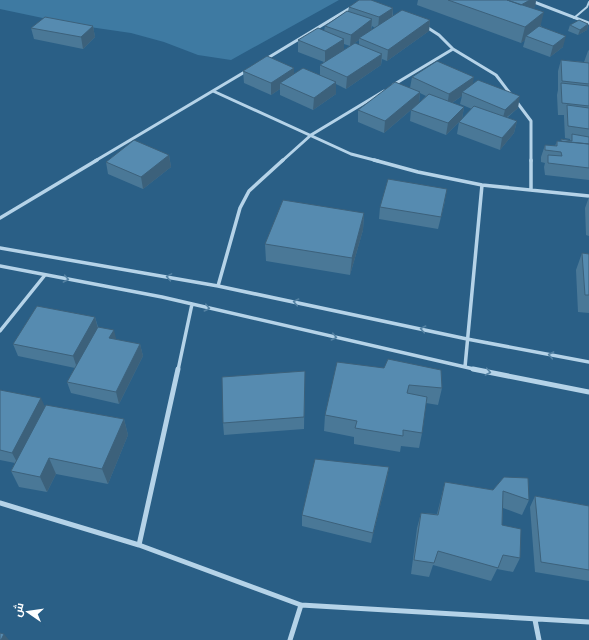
<svg xmlns="http://www.w3.org/2000/svg" width="589" height="640" font-family="'Nunito Sans',Cairo,sans-serif">
<style>
.green{fill:#3e7aa2}
.lines{fill:none;stroke-linecap:round;stroke-linejoin:round}
.service{stroke:#b5d3e8;stroke-width:2}
.minor-far2{stroke:#b5d3e8;stroke-width:3}
.minor-far1{stroke:#b5d3e8;stroke-width:3.5}
.minor{stroke:#b5d3e8;stroke-width:5}
.wall{fill:#4a7897;fill-rule:evenodd}
.shaded-wall{fill:#3c617b}
.building{fill:#568bb0;stroke:#3c617b}
.oneway{stroke:#5482a3}
</style>
<rect width="100%" height="100%" fill="#2a5f86"/>
<path class="green" d="M0 0H339L231 60 198 55 164 42 131 33 76 25 0 9Z"/>
<g class="lines">
<path class="service" d="M574 18 587 7 589 2"/>
<path class="minor-far2" d="M529 0 589 23
M425 26 439 35 453 49 496 75 512 96
M266 59 352 7
M393 85 453 49
M213 91 351 154 378 161
M516 101 531 121V161
M95 161 248 70
M282 161 311 135 384 91"/>
<path class="minor-far1" d="M374 160 418 172 482 185 589 196
M531 160V190
M0 218 97 160
M0 248 218 286 467 339 589 362
M0 266 162 297 478 370
M218 286 240 208 249 191 283 160
M0 331 45 275
M465 367 482 185
M178 370 192 304"/>
<path class="minor" d="M473 369 589 392
M0 503 139 545 301 605 589 622
M139 545 178 369
M535 620 539 640
M290 640 301 605"/>
</g>
<path class="wall" d="M418 0H536L535 7 532 8 541 26 563 47 550 57 523 47 525 40 521 43 417 5Z
M349 7 393 8V16L430 20 429 31 387 61 382 59 381 65 346 89 336 84V94L313 110 280 95V89L271 95 244 83 243 71 320 75V65L324 62 298 52V40L324 31 325 26 348 11ZM372 26 375 28 371 30ZM359 40V44H353ZM344 44 350 46 344 50Z
M588 24 587 30 578 35 568 31 570 25Z
M93 26 95 37 83 49 34 39 31 28Z
M589 50V180L545 175 544 167 545 163 541 162V157L545 145 555 146 557 141H561V139L570 140V139L565 138 564 117V115H558L557 95 558 90V71L561 60 584 62 588 51Z
M412 77 473 84 518 108 507 118 517 121 514 133 500 150 457 134 459 122 460 121 446 135 410 121 411 110 384 133 358 122V110L410 88ZM420 93 426 96 419 103ZM462 96 460 104 472 109 462 119 464 107 452 103Z
M169 155 171 167 143 189 108 174 106 162Z
M589 197V236L586 235 585 208Z
M445 201 438 229 379 219 380 207Z
M364 213 363 230 350 275 266 261 265 244Z
M582 253 589 254V313L578 312 576 270Z
M95 317 98 327 116 340 140 344 143 356 119 404 71 393 67 382 75 368 18 356 13 344Z
M384 368 442 388 438 405 426 403 422 433 419 448 401 446 400 452 354 444V437L324 431 325 415Z
M305 371 304 429 224 435 223 423Z
M0 390 45 406 124 419 128 435 108 484 56 474 47 492 19 487 11 471 15 463 0 460Z
M389 467 387 478 371 543 302 526V515Z
M504 477 529 500 522 515 503 508 502 525 520 558 513 572 497 569 491 581 433 565 429 577 411 574 417 528 421 513 437 514 445 482 493 490Z
M535 496 589 506V581L535 572 530 507Z"/>
<path class="shaded-wall" d="M530 0H536L535 7 516 17 519 6Z
M393 8 392 19 378 29 379 17Z
M544 12 540 28 526 36 525 40 521 43 525 27Z
M372 19 371 31 359 38V40L350 46 351 35Z
M430 20 429 31 387 61 388 50Z
M588 24 587 30 578 35 580 30Z
M93 26 95 37 83 49 81 37Z
M566 36 563 47 550 57 553 46Z
M344 39V50L325 63V51Z
M382 54 381 65 346 89 347 77Z
M294 68V80L280 83V89L271 95V83Z
M474 77 472 89 462 92V96L447 106 449 94Z
M336 82V94L313 110 314 98Z
M420 92 419 103 384 133 385 121Z
M520 96 518 108 502 121 505 110Z
M464 107 462 119 446 135 448 123Z
M517 121 514 133 500 150 502 138Z
M169 155 171 167 143 189 141 177Z
M364 213 363 230 350 275 352 258Z
M95 317 98 329 77 368 73 356Z
M114 330 117 342 109 338Z
M140 344 143 356 119 404 116 392Z
M41 398 46 409 18 464 12 453Z
M124 419 128 435 108 484 102 469Z
M49 458 56 474 47 492 40 477Z
M389 467 387 478 371 543 373 533Z
M4 634 9 640H1Z"/>
<path class="building" d="M359 0H371L393 8 379 17 349 7Z
M448 0H507L544 12 525 27Z
M507 0H530L521 5Z
M402 10 430 20 388 50 359 38Z
M347 11 372 19 351 35 325 26Z
M45 17 93 26 81 37 31 28Z
M579 20 588 24 580 30 570 25Z
M539 26 566 36 553 46 526 36Z
M318 28 344 39 325 51 298 40Z
M355 43 382 54 347 77 320 65Z
M267 56 294 68 271 83 243 71Z
M561 60 589 63V84L562 81Z
M437 61 474 77 449 94 412 77Z
M303 68 336 82 314 98 280 83Z
M478 80 520 96 505 110 462 92Z
M395 82 420 92 385 121 358 110Z
M561 83 589 86V106L562 103Z
M429 94 464 107 448 123 411 110Z
M567 105 589 108V129L568 126Z
M474 106 517 121 502 138 459 122Z
M572 134 589 137V144L561 141V139L572 141Z
M134 140 169 155 141 177 106 162Z
M557 141 589 144V168L548 163V155L562 156 561 152 545 150V145L557 146Z
M388 179 447 189 441 217 380 207Z
M283 200 364 213 352 258 265 244Z
M582 253 589 254V295H585Z
M37 306 95 317 73 356 13 344Z
M98 327 114 330 109 338 140 344 116 392 67 382Z
M388 359 441 370 442 388 409 385 407 393 427 397 422 433 403 430V436L355 428 357 421 325 415 337 362 384 368Z
M305 371 304 417 223 423 222 377Z
M0 390 41 398 12 453 0 450Z
M46 405 124 419 102 469 49 458 40 477 11 471Z
M315 459 389 467 373 533 302 515Z
M504 477 528 478 529 500 503 491 502 525 521 529 520 558 503 555 498 568 438 551 434 563 414 560 421 513 438 515 445 482 493 490Z
M535 496 589 506V570L541 562Z
M0 633 4 634 1 640H0Z"/>
<defs><path id="oneway-chevron" d="M-2-3.5L2.5 0L-2 3.5" fill="none" stroke-width="1.6" stroke-linecap="round" stroke-linejoin="round"/></defs>
<g class="oneway">
<use href="#oneway-chevron" transform="translate(169 277) rotate(-170)"/>
<use href="#oneway-chevron" transform="translate(66 279) rotate(11)"/>
<use href="#oneway-chevron" transform="translate(296 302) rotate(-168)"/>
<use href="#oneway-chevron" transform="translate(207 308) rotate(13)"/>
<use href="#oneway-chevron" transform="translate(423 329) rotate(-168)"/>
<use href="#oneway-chevron" transform="translate(334 337) rotate(13)"/>
<use href="#oneway-chevron" transform="translate(551 355) rotate(-169)"/>
<use href="#oneway-chevron" transform="translate(488 372) rotate(11)"/>
</g>
<g transform="translate(28 612) rotate(283)" stroke="#2a5f86" stroke-width="3" paint-order="stroke">
<path d="M0-3L7 15L0 10L-7 15Z" fill="#ffffff"/>
<text y="-6" font-size="11" font-weight="bold" text-anchor="middle" fill="#ffffff">ش</text>
</g>
</svg>
